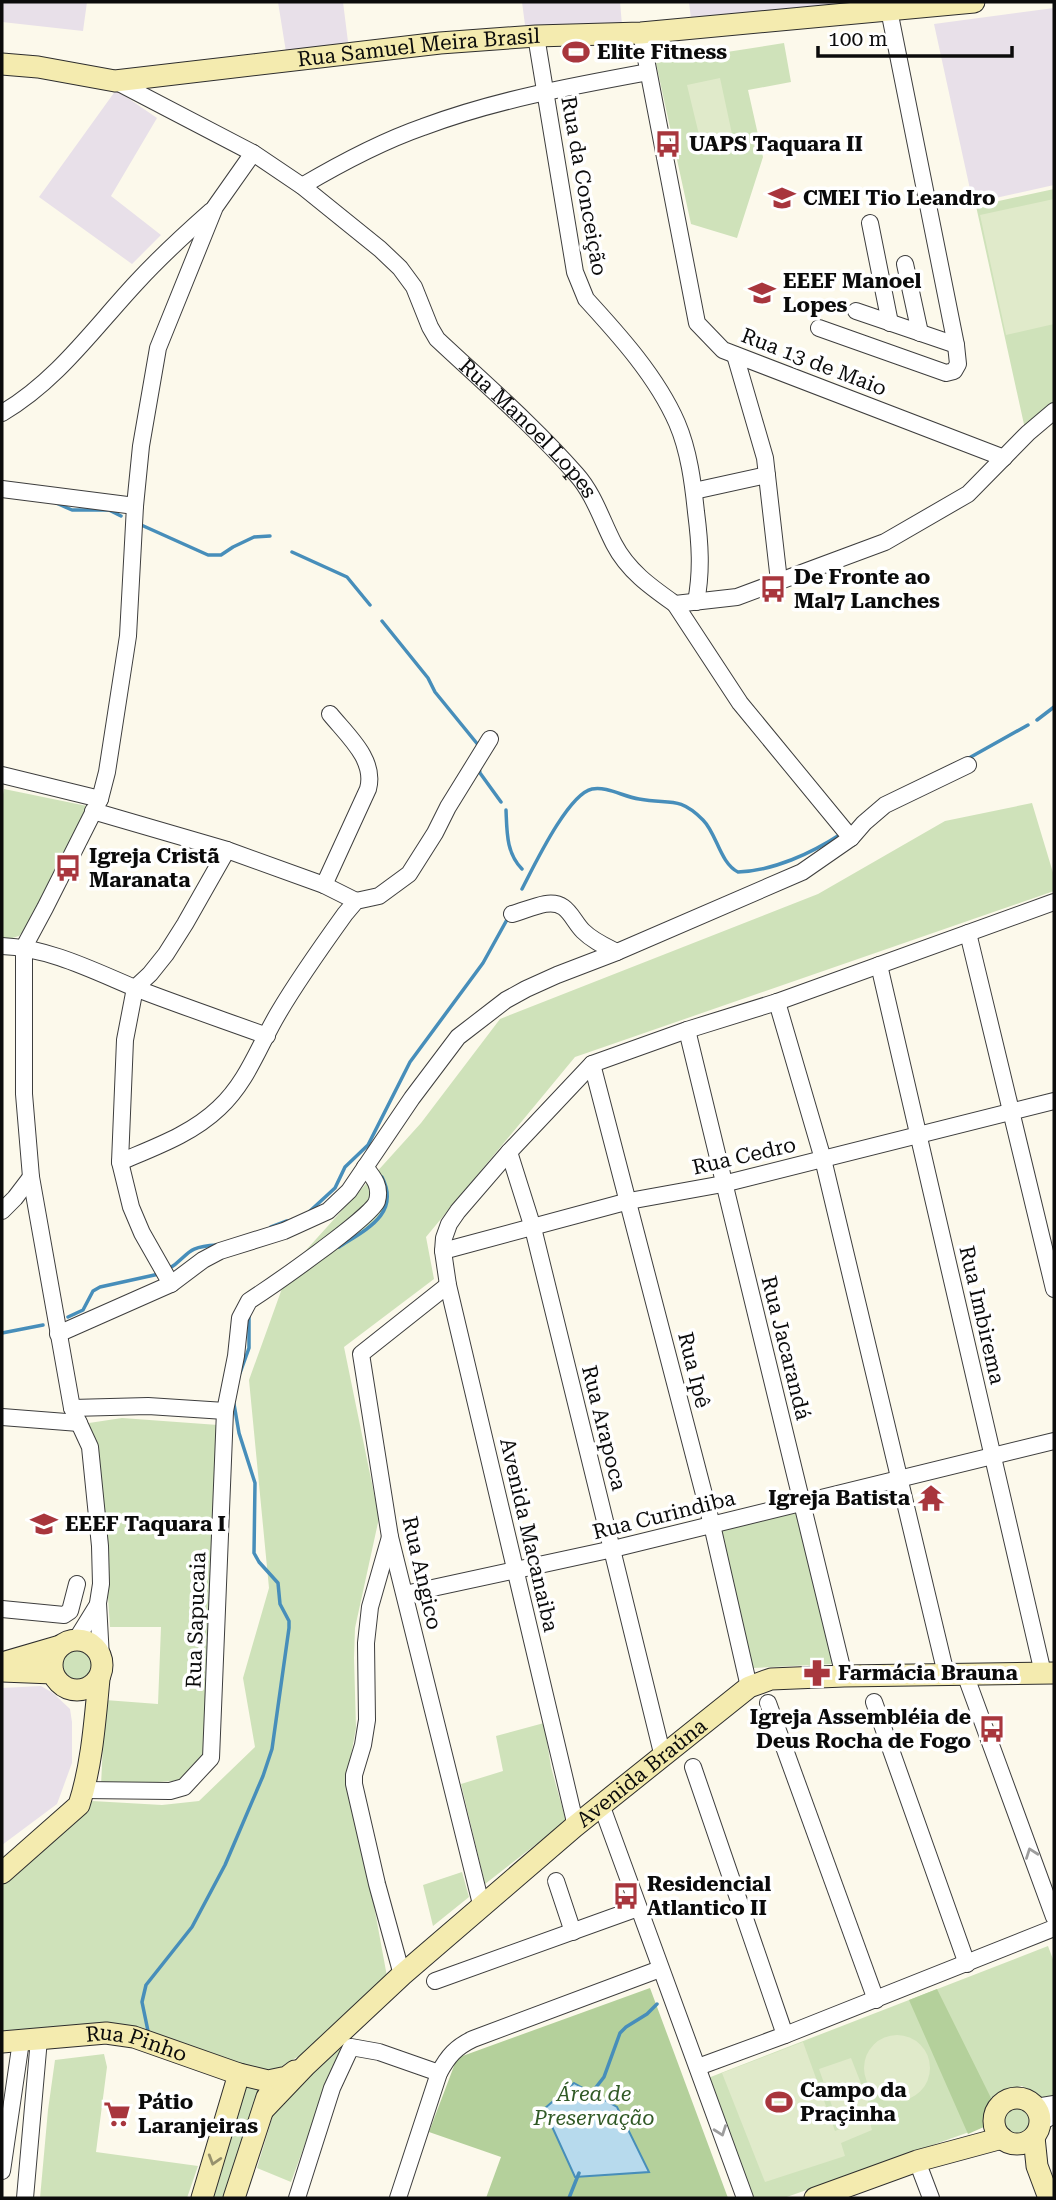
<svg xmlns="http://www.w3.org/2000/svg" width="1056" height="2200" font-family="'Roboto Serif',serif">
<style>
.industrial{fill:#e8e0e9}
.green{fill:#cfe2ba}
.forest{fill:#b4d09b}
.pitch{fill:#e0eaca}
.water{fill:#b7daed;stroke:#478eba;stroke-width:2}
.lines{fill:none;stroke-linecap:round;stroke-linejoin:round}
.stream{stroke:#478eba;stroke-width:3.5}
.street-casing{stroke:#3e3e3e;stroke-width:18}
.secondary-casing{stroke:#2d2d2d;stroke-width:23}
.street{stroke:#fff;stroke-width:16}
.secondary{stroke:#f4ebaf;stroke-width:21}
.oneway{stroke:#9d9d9d}
.oneway2{stroke:#97916d}
.labels{text-anchor:middle;stroke-width:7;stroke-linejoin:round;paint-order:stroke}
.street-label{font-size:21px;fill:#0b0b0b;stroke:#fff}
.poi-label{font-size:21px;font-weight:bold;fill:#0b0b0b;stroke:#fff;text-anchor:start}
.park-label{font-size:21px;font-style:italic;fill:#305925;stroke:#fff}
</style>
<rect width="100%" height="100%" fill="#fcf9eb"/>
<path class="industrial" d="M2 2H87L83 31 2 22Z
M278 2H343L348 42 286 52Z
M522 2H620L622 25H525Z
M689 2H858L691 19Z
M1054 8V185L973 203 934 24Z
M116 90 157 118 111 196 161 235 132 264 39 197Z
M41 1686 53 1693 70 1709 72 1722V1763L57 1804 2 1845V1688Z"/>
<path class="green" d="M784 43 791 82 748 90 763 157 737 238 691 224 656 63Z
M1054 189V404L1025 429 976 206Z
M4 789 87 806 32 922 19 936 2 941V800Z
M1032 803 1054 876V891L575 1057 426 1237 434 1279 344 1347 379 1518 355 1628 354 1658 356 1728 347 1777 370 1884 388 1982 301 2055 285 2064 270 2077 123 2030 2 2034V1885L92 1801 162 1805 199 1801 255 1747 243 1678 269 1588 249 1380 289 1269 421 1123 500 1019 818 894 945 821Z
M122 1418 218 1425 209 1747 186 1780 101 1786 105 1700 158 1704 161 1627H110L103 1524 89 1423Z
M797 1512 833 1664 752 1668 719 1530Z
M58 1665a17 17 0 1 1 34 0a17 17 0 1 1-34 0Z
M544 1723 551 1767 566 1821 485 1884 461 1784 503 1771 496 1736Z
M462 1872 469 1897 433 1926 423 1885Z
M1048 1946 1054 1962V2097L1046 2100 1022 2086 1005 2090 991 2098 986 2126 784 2198H754L708 2078Z
M351 2039 330 2076 291 2182 257 2168 276 2105Z
M104 2054 107 2067 96 2152 198 2166 187 2198H40L48 2110 55 2060Z
M247 2083 260 2088 226 2198H209Z
M1001 2119a17 17 0 1 1 34 0a17 17 0 1 1-34 0Z"/>
<path class="forest" d="M650 1988 728 2198H486L501 2157 429 2132 457 2058Z
M937 1989 991 2098 986 2126 968 2134 909 2000Z"/>
<path class="pitch" d="M720 78 732 134 701 143 687 85Z
M1054 199V324L1006 335 980 215Z
M864 2068a33 33 0 1 1 66 0a33 33 0 1 1-66 0Z
M803 2042 835 2131 868 2117 872 2130 841 2143 845 2156 765 2182 722 2073Z
M851 2058 873 2114 839 2126 819 2069Z"/>
<path class="water" d="M574 2083 617 2107 649 2172 575 2177 544 2109Z"/>
<g class="lines">
<path class="stream" d="M54 502 72 510H109L121 516
M139 524 208 555H221L233 547 254 537 270 536
M292 552 347 577 370 605
M382 621 428 678 435 692 479 746
M1037 720 1054 707
M969 758 1028 725
M479 767 480 773 501 802
M506 810C507 831 506 853 522 869
M522 889C534 866 568 794 592 789 607 786 624 797 639 799 669 805 678 795 703 820 717 834 720 863 738 872 773 871 812 853 841 834
M310 1211 335 1188 345 1167 368 1145 410 1062 483 963 509 916
M271 1227 287 1221
M339 1247C365 1230 401 1214 382 1177
M167 1270C191 1256 182 1247 217 1245
M68 1317 83 1310 93 1291 100 1287 159 1274
M2 1333 43 1325
M240 1373 249 1348V1316
M148 2031 142 2002 146 1985 192 1927 225 1865 263 1776 272 1749 289 1628V1621L280 1604 278 1583 259 1562 254 1553 255 1483 239 1433 234 1404
M590 2095 604 2077 620 2033 626 2027 647 2014 657 2004
M569 2198 579 2173"/>
<defs>
<g id="street">
<path d="M641 33 697 323 723 350 1004 458"/>
<path d="M536 36 575 272 586 299C619 335 657 377 677 423 689 451 693 483 696 512 700 543 702 571 696 602"/>
<path id="s1" d="M115 81 253 153 302 186 380 249 400 268 414 287 430 327 437 339C484 383 534 426 576 474 594 494 602 521 614 544 628 571 651 587 675 604L737 597 885 542 968 494 1028 433 1054 411"/>
<path d="M302 186C341 163 380 142 423 127 495 100 572 86 648 72"/>
<path d="M870 223 890 323"/>
<path d="M905 264 920 333"/>
<path d="M856 311 956 345"/>
<path d="M819 328 946 373 954 371 958 364 956 345 889 10"/>
<path d="M735 355 765 458 779 581"/>
<path d="M2 413C57 381 94 328 137 282 160 257 185 234 211 211"/>
<path d="M2 489 135 506"/>
<path d="M694 491 767 475"/>
<path d="M675 604 740 703 851 838"/>
<path d="M2 775 100 799"/>
<path d="M93 811 227 850 324 885 356 901"/>
<path d="M324 885 368 789C376 760 348 736 330 714"/>
<path d="M512 914C523 911 534 906 545 904 568 900 571 919 583 931 593 941 605 946 617 952"/>
<path d="M968 933 1054 1289"/>
<path d="M2 946C49 948 92 970 135 988 179 1005 223 1020 267 1036"/>
<path d="M879 965 1043 1673"/>
<path d="M777 1002 823 1159 946 1674"/>
<path d="M687 1030 844 1676"/>
<path d="M592 1064 712 1525 749 1687"/>
<path d="M509 1152 533 1228 663 1757"/>
<path d="M120 1162C155 1147 192 1134 219 1108 248 1081 259 1045 279 1012 299 978 322 946 345 914L356 901 379 896 409 874 435 833 448 807 490 739"/>
<path d="M2 1211 15 1198 31 1177"/>
<path d="M443 1251 629 1201 723 1184 1054 1101"/>
<path d="M171 1284 142 1233 131 1207 120 1162 125 1040 135 988 150 974 166 954 185 924 227 850"/>
<path d="M448 1285 361 1354 390 1537 482 1908"/>
<path d="M58 1334 171 1284 203 1260 220 1251 284 1231 328 1211 349 1191 412 1098 458 1037 506 1000 526 989 557 975 617 952 802 872 851 838 864 823 885 805 968 765"/>
<path d="M72 1408 148 1406 225 1411"/>
<path d="M2 1417 79 1423"/>
<path d="M390 1537 370 1607 366 1643 367 1720 363 1745 354 1775V1784L377 1884 402 1975"/>
<path d="M405 1594 613 1549 1054 1441"/>
<path d="M2 1609 64 1615 70 1611 77 1584"/>
<path d="M76 1640 97 1606"/>
<path d="M101 1658 98 1603 101 1584 100 1546 90 1447 72 1408 31 1177 24 1094V947L45 908 100 799 107 772 128 636 135 506 141 446 158 348 215 207 253 153"/>
<path d="M965 1674 1054 1917"/>
<path d="M874 1702 967 1964"/>
<path d="M768 1703 876 2000"/>
<path d="M693 1767 785 2035"/>
<path d="M84 1790 170 1791 184 1787 211 1758 225 1411 236 1356 240 1318 249 1301C269 1288 372 1217 377 1201 381 1186 374 1178 365 1167"/>
<path d="M602 1807 745 2198"/>
<path d="M574 1827V1818L448 1285 443 1251 444 1238 449 1224 458 1211 509 1152 592 1064 687 1030 777 1002 1054 902"/>
<path d="M556 1881 573 1932"/>
<path d="M435 1981 638 1908"/>
<path d="M698 2067 785 2035 1054 1928"/>
<path d="M1036 2107 1054 2104"/>
<path d="M1040 2123 1054 2115"/>
<path d="M917 2161 931 2198"/>
<path d="M2 2171 21 2041"/>
<path d="M25 2198 39 2039"/>
<path d="M297 2198 332 2088 351 2047 379 2052 439 2073"/>
<path d="M398 2198 439 2073C448 2056 456 2047 473 2039L660 1969"/>
</g>
<g id="secondary">
<path id="s2" d="M2 64 38 67 115 81 440 43 536 36 641 33 974 2"/>
<circle cx="77" cy="1665" r="25"/>
<path d="M2 1663 60 1646"/>
<path d="M2 1671 53 1673"/>
<path d="M2 1873 79 1805C92 1765 95 1720 99 1679"/>
<path id="s3" d="M2 2042 106 2033 134 2037 239 2074 268 2081 287 2077 295 2071"/>
<circle cx="1017" cy="2121" r="23"/>
<path id="s4" d="M264 2109 306 2065 402 1975 574 1827 749 1687 771 1679 844 1676 1054 1673"/>
<path d="M1034 2137 1037 2166 1049 2198"/>
<path d="M202 2198 239 2074"/>
<path d="M234 2198 267 2097"/>
<path d="M815 2198 917 2161 1002 2138"/>
</g>
</defs>
<use href="#street" class="street-casing"/>
<use href="#secondary" class="secondary-casing"/>
<use href="#street" class="street"/>
<use href="#secondary" class="secondary"/>
</g>
<defs><path id="oneway-chevron" d="M-2-3.5L2.5 0L-2 3.5" fill="none" stroke-width="1.6" stroke-linecap="round" stroke-linejoin="round" transform="scale(1.75)"/></defs>
<g class="oneway">
<use href="#oneway-chevron" transform="translate(1031 1853) rotate(-110)"/>
<use href="#oneway-chevron" transform="translate(721 2131) rotate(70)"/>
</g>
<use class="oneway2" href="#oneway-chevron" transform="translate(214 2160) rotate(107)"/>
<defs>
<symbol id="stadium-bare" viewBox="-9 -9 18 18"><path d="M0-5a6.5 5 0 1 0 0 10a6.5 5 0 1 0 0-10ZM-3.5-1.8h7v3.6h-7Z" fill="#a8363d" stroke="#fff" stroke-width="2.5" paint-order="stroke"/></symbol>
<symbol id="bus-bare" viewBox="-9 -9 18 18"><path d="M-5-6H5V4H4V6H2V4H-2V6H-4V4H-5ZM-3.5-4V0h7V-4ZM-3.5 1.2v1.5H-2V1.2ZM2 1.2v1.5H3.5V1.2Z" fill="#a8363d" stroke="#fff" stroke-width="2.5" paint-order="stroke"/></symbol>
<symbol id="school-bare" viewBox="-9 -9 18 18"><path d="M0-5L7-2L0 1L-7-2ZM-4 1L0 2.5L4 1V4Q0 6-4 4Z" fill="#a8363d" stroke="#fff" stroke-width="2.5" paint-order="stroke"/></symbol>
<symbol id="temple-bare" viewBox="-9 -9 18 18"><path d="M0-6L5-2H3V0L6.5 2.5H4V6H1.5V3h-3V6H-4V2.5H-6.5L-3 0V-2H-5Z" fill="#a8363d" stroke="#fff" stroke-width="2.5" paint-order="stroke"/></symbol>
<symbol id="pharmacy-bare" viewBox="-9 -9 18 18"><path d="M-2-6h4v4h4v4h-4v4h-4v-4h-4v-4h4Z" fill="#a8363d" stroke="#fff" stroke-width="2.5" paint-order="stroke"/></symbol>
<symbol id="supermarket-bare" viewBox="-9 -9 18 18"><path d="M-6-5.5h2.5l.6 2H6L4.5 2H-2.5L-4.4-4H-6ZM-1.5 3.2a1.3 1.3 0 1 0 .1 0ZM3 3.2a1.3 1.3 0 1 0 .1 0Z" fill="#a8363d" stroke="#fff" stroke-width="2.5" paint-order="stroke"/></symbol>
</defs>
<g fill-rule="evenodd">
<use href="#stadium-bare" x="557" y="33" width="38" height="38"/>
<use href="#bus-bare" x="649" y="125" width="38" height="38"/>
<use href="#school-bare" x="763" y="179" width="38" height="38"/>
<use href="#school-bare" x="743" y="274" width="38" height="38"/>
<use href="#bus-bare" x="754" y="570" width="38" height="38"/>
<use href="#bus-bare" x="49" y="849" width="38" height="38"/>
<use href="#temple-bare" x="912" y="1479" width="38" height="38"/>
<use href="#school-bare" x="25" y="1505" width="38" height="38"/>
<use href="#pharmacy-bare" x="798" y="1654" width="38" height="38"/>
<use href="#bus-bare" x="973" y="1710" width="38" height="38"/>
<use href="#bus-bare" x="607" y="1877" width="38" height="38"/>
<use href="#stadium-bare" x="760" y="2083" width="38" height="38"/>
<use href="#supermarket-bare" x="98" y="2095" width="38" height="38"/>
</g>
<g class="labels">
<g class="street-label">
<text dy="7" stroke="none"><textPath href="#s2" startOffset="420">Rua Samuel Meira Brasil</textPath></text>
<text transform="translate(584 186) rotate(80)" y="7">Rua da Conceição</text>
<text transform="translate(814 362) rotate(21)" y="7">Rua 13 de Maio</text>
<text dy="7" stroke="none"><textPath href="#s1" startOffset="551">Rua Manoel Lopes</textPath></text>
<text transform="translate(744 1156) rotate(-13)" y="7">Rua Cedro</text>
<text transform="translate(982 1315) rotate(77)" y="7">Rua Imbirema</text>
<text transform="translate(786 1348) rotate(76)" y="7">Rua Jacarandá</text>
<text transform="translate(694 1370) rotate(76)" y="7">Rua Ipê</text>
<text transform="translate(604 1428) rotate(76)" y="7">Rua Arapoca</text>
<text transform="translate(664 1515) rotate(-14)" y="7">Rua Curindiba</text>
<text transform="translate(529 1535) rotate(77)" y="7">Avenida Macanaiba</text>
<text transform="translate(422 1573) rotate(77)" y="7">Rua Angico</text>
<text transform="translate(196 1620) rotate(-88)" y="7">Rua Sapucaia</text>
<text dy="7" stroke="none"><textPath href="#s4" startOffset="506">Avenida Braúna</textPath></text>
<text dy="7" stroke="none"><textPath href="#s3" startOffset="136">Rua Pinho</textPath></text>
</g>
<g class="poi-label">
<text x="597" y="59">Elite Fitness</text>
<text x="689" y="151">UAPS Taquara II</text>
<text x="803" y="205">CMEI Tio Leandro</text>
<text x="783" y="288">EEEF Manoel<tspan x="783" dy="24">Lopes</tspan></text>
<text x="794" y="584">De Fronte ao<tspan x="794" dy="24">Mal7 Lanches</tspan></text>
<text x="89" y="863">Igreja Cristã<tspan x="89" dy="24">Maranata</tspan></text>
<text x="910" y="1505" text-anchor="end">Igreja Batista</text>
<text x="65" y="1531">EEEF Taquara I</text>
<text x="838" y="1680">Farmácia Brauna</text>
<text x="971" y="1724" text-anchor="end">Igreja Assembléia de<tspan x="971" dy="24">Deus Rocha de Fogo</tspan></text>
<text x="647" y="1891">Residencial<tspan x="647" dy="24">Atlantico II</tspan></text>
<text x="800" y="2097">Campo da<tspan x="800" dy="24">Praçinha</tspan></text>
<text x="138" y="2109">Pátio<tspan x="138" dy="24">Laranjeiras</tspan></text>
</g>
<g class="park-label">
<text x="594" y="2101">Área de<tspan x="594" dy="24">Preservação</tspan></text>
</g>
</g>
<rect width="1056" height="2200" fill="none" stroke="#0b0b0b" stroke-width="7"/>
<path d="M818 46v10h194v-10" fill="none" stroke="#0b0b0b" stroke-width="3.5"/>
<text x="828" y="46" font-size="21" fill="#0b0b0b" stroke="#ffffff" stroke-width="5" paint-order="stroke">100 m</text>
</svg>
